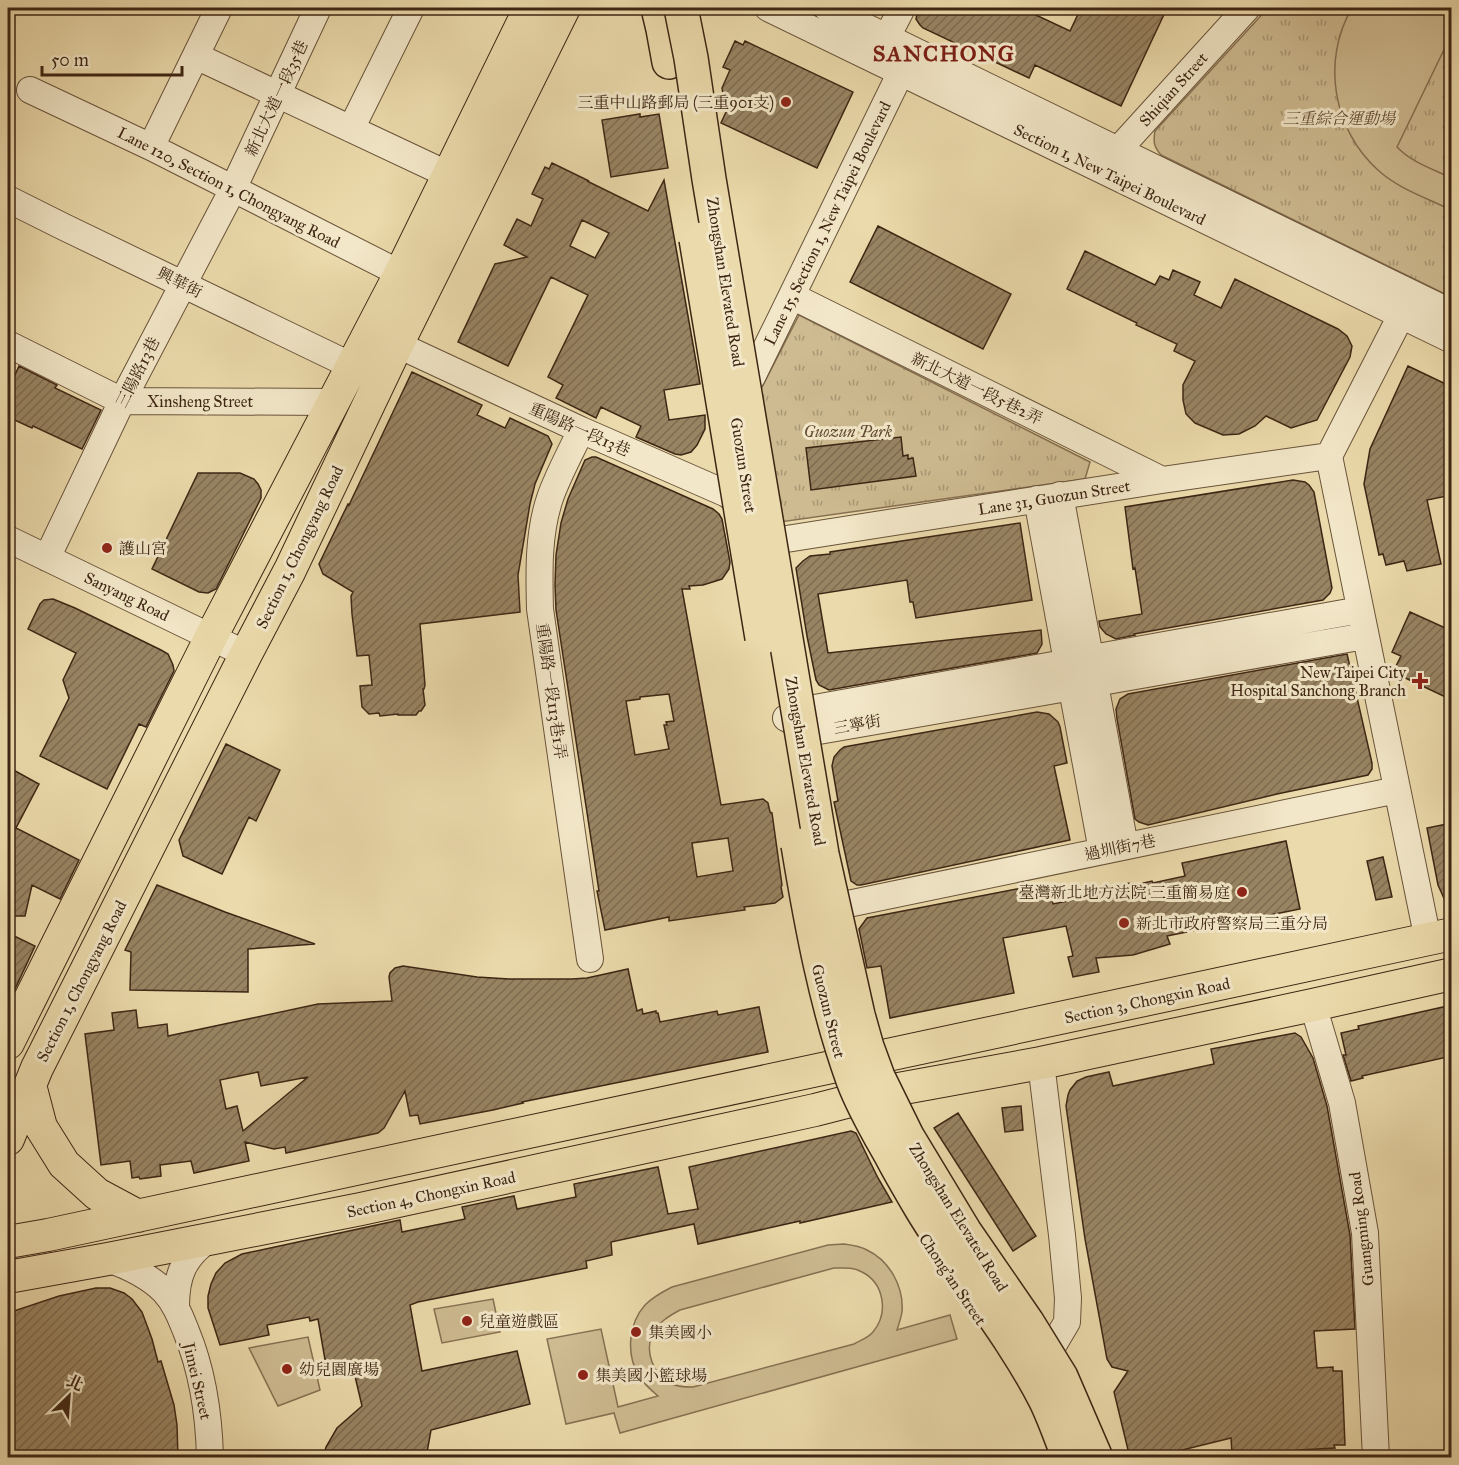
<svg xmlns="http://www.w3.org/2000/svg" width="1459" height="1465" font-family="'IM FELL Great Primer','Noto Serif TC',serif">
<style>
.grass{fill:url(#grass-tufts);stroke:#867052;stroke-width:1.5}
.pitch{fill:#cebb91;stroke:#867052;stroke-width:1.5;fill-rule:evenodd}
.building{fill:url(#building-hatch);stroke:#3e2614;stroke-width:1.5;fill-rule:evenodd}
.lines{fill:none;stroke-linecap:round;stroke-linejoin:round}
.minor-casing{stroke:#69533a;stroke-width:28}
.major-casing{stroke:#3e2614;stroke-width:34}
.highway-casing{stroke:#3e2614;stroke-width:36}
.minor{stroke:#f2e7c8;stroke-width:26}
.major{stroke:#ebdaab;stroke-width:32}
.highway{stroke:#ebdaab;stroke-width:33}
.highway-bridge-casing{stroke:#3e2614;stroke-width:36;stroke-linecap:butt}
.highway-bridge{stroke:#ebdaab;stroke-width:33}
.poi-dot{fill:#8f2418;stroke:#f2e7c8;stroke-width:2}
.labels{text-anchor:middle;stroke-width:6;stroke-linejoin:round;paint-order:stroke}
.street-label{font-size:16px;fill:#3e2614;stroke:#f2e7c8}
.poi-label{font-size:16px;fill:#3e2614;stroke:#f2e7c8;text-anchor:start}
.park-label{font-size:16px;font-style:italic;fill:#624b33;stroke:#f2e7c8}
.district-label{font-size:22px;font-weight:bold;letter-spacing:1.5px;fill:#7a1f14;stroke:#f2e7c8}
</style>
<defs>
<pattern id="grass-tufts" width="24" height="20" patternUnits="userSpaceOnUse" patternTransform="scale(1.5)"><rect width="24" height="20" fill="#cebb91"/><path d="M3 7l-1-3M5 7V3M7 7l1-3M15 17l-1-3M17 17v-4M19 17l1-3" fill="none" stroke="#a99875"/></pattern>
<pattern id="building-hatch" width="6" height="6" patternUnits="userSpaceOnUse" patternTransform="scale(1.5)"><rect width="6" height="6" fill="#988463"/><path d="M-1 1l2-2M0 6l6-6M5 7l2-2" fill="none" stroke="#7d6c50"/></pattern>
</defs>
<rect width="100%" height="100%" fill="#ebdaab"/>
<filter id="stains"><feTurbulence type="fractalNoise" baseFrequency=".00333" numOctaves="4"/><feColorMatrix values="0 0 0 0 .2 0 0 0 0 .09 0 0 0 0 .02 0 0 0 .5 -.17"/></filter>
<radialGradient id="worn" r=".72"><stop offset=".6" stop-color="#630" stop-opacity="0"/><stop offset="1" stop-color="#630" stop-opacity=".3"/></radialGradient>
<path class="grass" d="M1268 8H1451V297L1161 155C1154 147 1153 142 1155 131Z
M799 315 1090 462 1085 479 780 522 760 391Z"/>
<path class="pitch" d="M1352 8H1451V35L1397 147C1411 162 1433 169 1451 178V210C1427 198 1399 189 1379 171 1333 131 1321 60 1352 8Z
M844 1244C852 1245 860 1246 867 1250 890 1261 904 1287 902 1312 901 1318 899 1324 897 1330L950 1315 957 1339 620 1433 614 1413 566 1424 547 1339 601 1329 618 1407 658 1396C652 1391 644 1384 639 1376 626 1355 628 1324 645 1305 653 1297 662 1292 672 1287L828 1245ZM834 1268C844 1268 853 1267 862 1272 884 1283 889 1313 873 1332 868 1338 861 1340 854 1344L693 1387C685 1387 677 1387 670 1383 653 1374 645 1352 652 1335 657 1323 669 1316 680 1310Z
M493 1299 500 1332 442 1343 434 1309Z
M308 1337 320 1390 278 1406 249 1348Z"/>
<path class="building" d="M918 8H1021L1070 31 1081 8H1167L1121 106 1035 65 1029 78 923 28 920 25 916 19Z
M735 41 743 45 745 41 853 92 817 168 721 123 726 112 722 88 730 70 723 67Z
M640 114V117L659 114 668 168 611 177 602 120Z
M552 163 589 181H587L648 211 664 180 700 384 664 390 669 420 705 415V429L697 445 691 452 681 455 675 454 636 437 641 426 601 407 596 418 556 398 563 385 548 377 588 295 551 277 508 366 458 342 495 264 527 257 504 245 517 219 531 226 543 199 532 194 545 167 549 169ZM582 220 609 233 595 258 570 246Z
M878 226 1011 294 983 349 850 282Z
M1085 251 1155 285 1160 276 1169 280 1173 270 1200 282 1194 295 1221 308 1235 279 1338 329 1347 336 1352 346 1350 357 1317 420 1291 428 1266 416 1255 426 1239 434 1223 435 1195 423 1186 414 1183 400V385L1195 361 1174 351 1177 344 1136 325 1137 323 1067 289Z
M19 366 57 385 55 388 101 410 82 449 33 426 32 428 8 417V386H10Z
M1408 366 1452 387V495L1427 500 1441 564 1407 571 1404 561 1386 565 1383 554 1379 555 1364 484 1370 449Z
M412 372 482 405 477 415 505 428 510 418 548 436 552 444 535 484 530 504 518 575 520 612 420 624 425 685 424 689H423L425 705 421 711H419L416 715H398V714L380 716 379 713 369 714 362 707 360 686 372 685 369 655 357 656 352 614 351 596 353 592 323 574 319 564 348 504 349 505Z
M901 437 903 456 908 455V459L913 458 916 476 811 490 806 448Z
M592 457H596L713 509 719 514 722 519 730 562 729 569 722 579 703 585 689 586 690 589H682L721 805 763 799 768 803 770 812 772 813 782 885 781 887 783 897 775 903 744 907 745 910 669 921V917L605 930 597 891H599L556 610 555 585 556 555 561 523 568 499 585 460ZM669 694 674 721 666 722 667 725H664L669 749 635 755 626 701 640 699V697ZM728 838 733 871 697 877 692 843Z
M198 473H240L254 479 258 484 261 490V498L230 561 216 589 208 593 199 592 152 569Z
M1293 480 1305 482 1309 485 1314 492 1332 588 1330 593 1323 600 1134 634 1135 635 1116 639 1106 634 1100 627 1099 621 1142 614 1135 568 1133 569 1125 507Z
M1020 523 1032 600 916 618 913 602H910L907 580 818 594 828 653 1041 630 1042 644 1037 653 829 690 819 685 816 680 807 636 796 568 803 561 810 556 830 554V552Z
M53 599 75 608 161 650 168 654 173 665 174 671 146 727 139 724 107 789 40 756 69 698 63 680 76 653 28 629 40 604 44 600Z
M1410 612 1452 631V700L1401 676 1400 670 1395 668 1401 656 1392 652Z
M1347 654 1372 763V769L1368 775 1277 794 1148 825 1139 822 1135 819 1117 719 1116 709 1120 699 1128 694Z
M1037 712 1049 714 1058 722 1060 727 1067 763 1054 766 1070 840 861 885H857L851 881 834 802 838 801 832 766 834 757 840 750 844 747Z
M226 744 280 770 256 821 249 817 222 874 183 856 179 840Z
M8 767 39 784 16 828 79 860 60 899 32 885 25 916H8Z
M1452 823V916L1438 885 1427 828Z
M1286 841 1300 909 1167 936 1170 944 1133 955 1096 958 1099 972 1073 977 1068 957 1073 956 1066 926 1003 938 1014 993 890 1018 881 966 867 968 859 929 867 918 1048 883 1053 904 1084 898V896L1117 885 1125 883 1139 884 1152 881 1153 883 1185 876 1182 863Z
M1383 857 1392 897 1376 900 1367 861Z
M157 885 225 912 315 944 248 949V992L130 990 131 952 125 950Z
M8 933 35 946 8 1004Z
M403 966 477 977 509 979H572L587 978 628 969 637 1011 642 1009 643 1014 656 1011V1013H658L660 1022 717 1011 718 1015 759 1007 768 1052 522 1102 523 1103 493 1110 420 1124 418 1115 410 1116 405 1091 384 1128 378 1133 286 1153 285 1147 274 1149 245 1142 249 1161 194 1173 191 1161 160 1165 161 1176 140 1179 139 1177 132 1178 130 1161 101 1165 85 1034 114 1030 112 1013 136 1010 138 1028 167 1024 168 1036 318 1004 392 1001 389 977 390 973 395 968ZM258 1072 261 1086 308 1077 243 1131 237 1106 226 1109 220 1080Z
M1452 1005V1056L1362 1076 1363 1078 1351 1081 1343 1055H1346L1341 1033 1359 1029 1358 1026Z
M1295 1033 1301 1037 1313 1058 1327 1106 1350 1235 1355 1329 1314 1331 1317 1368 1333 1367V1371H1342L1345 1445H1334L1335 1448 1299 1450 1300 1458H1271L1270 1452 1232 1453 1231 1438 1170 1453 1171 1458H1130L1114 1392 1128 1371 1112 1367 1107 1359 1085 1239 1066 1106 1068 1095 1070 1090 1077 1081 1086 1077 1109 1072 1113 1086 1214 1064 1211 1049Z
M1021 1106 1023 1130 1005 1132 1002 1108Z
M958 1113 1036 1236 1013 1251 934 1128Z
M851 1131 856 1133 878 1178 892 1202 800 1223V1221L698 1244 694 1224 611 1242 612 1255 586 1261 587 1268 418 1302 410 1305 422 1371 517 1351 530 1404 431 1430 426 1458H323L326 1447 337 1428 362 1406 354 1372 328 1377 318 1319 310 1321 309 1317 267 1325 269 1335 220 1345 208 1308V1296L211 1284 216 1273 225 1263 242 1254 400 1220 402 1232 465 1219 462 1207 514 1196 517 1209 576 1197 574 1184 658 1167 668 1214 698 1209 689 1167Z
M96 1288H110L124 1293 132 1299 142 1312 152 1339 158 1362 161 1361 174 1405 177 1425 178 1458H8V1313L59 1296Z"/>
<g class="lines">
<defs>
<path id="minor" d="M768 8 1452 340
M827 8 1452 313
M893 52 887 37 902 8
M196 56 449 175
M30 90 151 147 417 282
M351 129 411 8
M151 147 219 8
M1106 158 1118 150 1247 8
M8 199 64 227 352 366
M792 296 1162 480
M381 337 581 430 727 494 752 513 780 540 1162 480 1329 456
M8 344 122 401 334 402
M739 396 752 377 901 72
M581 430C571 452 558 475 550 498 538 533 539 573 540 609L590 959
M1329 456 1428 940
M1329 456 1408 302
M1060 495 1125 846
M1037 499 1102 851
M8 539 246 654
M47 558 122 401 233 189 318 8
M786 718 813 732 1365 636
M786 718 809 709 1360 610
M843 905 1397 790
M1313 1005 1342 1103 1365 1233 1376 1458
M1041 1063 1062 1235 1068 1298 1067 1322 1054 1344
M108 1259C128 1266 148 1275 164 1291 175 1303 180 1316 186 1331 203 1372 209 1414 210 1458
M176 1306C176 1275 184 1257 209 1239"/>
<path id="major" d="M8 1043 211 637 400 274 530 8
M30 1085 41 1127 64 1164 97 1194 138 1216
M8 1139 37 1068 246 654 290 570 397 345 564 8
M8 1242 48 1235 1452 934
M8 1277 108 1259 361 1209 815 1110 893 1090 1041 1063 1313 1005 1452 974"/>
<path id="highway" d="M658 8 663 29 669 62"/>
</defs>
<use href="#minor" class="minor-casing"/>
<use href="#major" class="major-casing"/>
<use href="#highway" class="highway-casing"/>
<use href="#minor" class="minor"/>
<use href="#major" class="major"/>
<use href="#highway" class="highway"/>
<defs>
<path id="highway-bridge" d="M681 8 691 58 709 179 822 854 858 1015 867 1047 878 1077 907 1136 965 1232 1027 1322 1061 1377 1096 1458
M696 239 762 638
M798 845C811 923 826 1006 853 1080 863 1107 878 1132 892 1157 901 1174 911 1191 921 1208 960 1273 1010 1331 1045 1399 1054 1417 1061 1438 1069 1458"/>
</defs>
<use href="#highway-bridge" class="highway-bridge-casing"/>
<use href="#highway-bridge" class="highway-bridge"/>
</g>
<g class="poi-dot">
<circle cx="786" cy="102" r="6"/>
<circle cx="107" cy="548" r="6"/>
<path d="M1417 672h6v6h6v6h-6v6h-6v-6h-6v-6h6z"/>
<circle cx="1242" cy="892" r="6"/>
<circle cx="1124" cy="923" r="6"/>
<circle cx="467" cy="1321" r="6"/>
<circle cx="636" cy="1332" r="6"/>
<circle cx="287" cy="1369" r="6"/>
<circle cx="583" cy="1375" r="6"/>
</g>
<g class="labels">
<g class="street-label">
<text transform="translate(1173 89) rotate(-48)" y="6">Shiqian Street</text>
<text transform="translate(276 98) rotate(-65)" y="6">新北大道一段35巷</text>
<text transform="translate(1110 174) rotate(26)" y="6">Section 1, New Taipei Boulevard</text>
<text transform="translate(229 187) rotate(27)" y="6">Lane 120, Section 1, Chongyang Road</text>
<text transform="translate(827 223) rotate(-64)" y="6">Lane 15, Section 1, New Taipei Boulevard</text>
<text transform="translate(180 282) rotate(26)" y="6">興華街</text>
<text transform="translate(726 282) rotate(81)" y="6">Zhongshan Elevated Road</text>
<text transform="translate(137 372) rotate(-63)" y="6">三陽路13巷</text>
<text transform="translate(977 388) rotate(26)" y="6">新北大道一段5巷2弄</text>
<text x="200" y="407">Xinsheng Street</text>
<text transform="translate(580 429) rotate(24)" y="6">重陽路一段13巷</text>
<text transform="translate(744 465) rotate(81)" y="6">Guozun Street</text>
<text transform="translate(1054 497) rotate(-9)" y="6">Lane 31, Guozun Street</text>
<text transform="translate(299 547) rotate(-64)" y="6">Section 1, Chongyang Road</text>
<text transform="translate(127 596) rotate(26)" y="6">Sanyang Road</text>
<text transform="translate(552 691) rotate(82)" y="6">重陽路一段113巷1弄</text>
<text transform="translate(857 724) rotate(-10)" y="6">三寧街</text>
<text transform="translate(806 761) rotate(80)" y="6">Zhongshan Elevated Road</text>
<text transform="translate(1120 847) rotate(-12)" y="6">過圳街7巷</text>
<text transform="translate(81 981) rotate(-63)" y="6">Section 1, Chongyang Road</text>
<text transform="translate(1147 1000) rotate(-12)" y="6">Section 3, Chongxin Road</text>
<text transform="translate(829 1011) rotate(76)" y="6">Guozun Street</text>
<text transform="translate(431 1194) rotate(-12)" y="6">Section 4, Chongxin Road</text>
<text transform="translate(959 1217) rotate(58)" y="6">Zhongshan Elevated Road</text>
<text transform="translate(1361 1229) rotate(-97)" y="6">Guangming Road</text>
<text transform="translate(953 1279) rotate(56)" y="6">Chong'an Street</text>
<text transform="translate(198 1381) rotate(77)" y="6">Jimei Street</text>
</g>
<g class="poi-label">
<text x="774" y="108" text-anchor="end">三重中山路郵局 (三重901支)</text>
<text x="119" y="554">護山宮</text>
<text x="1406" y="678" text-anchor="end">New Taipei City<tspan x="1406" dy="18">Hospital Sanchong Branch</tspan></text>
<text x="1230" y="898" text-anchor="end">臺灣新北地方法院 三重簡易庭</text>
<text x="1136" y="929">新北市政府警察局三重分局</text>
<text x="479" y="1327">兒童遊戲區</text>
<text x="648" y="1338">集美國小</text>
<text x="299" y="1375">幼兒園廣場</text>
<text x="595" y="1381">集美國小籃球場</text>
</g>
<g class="park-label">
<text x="1339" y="124">三重綜合運動場</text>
<text x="848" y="437">Guozun Park</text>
</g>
<g class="district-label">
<text x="944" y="61">SANCHONG</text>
</g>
</g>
<rect width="1459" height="1465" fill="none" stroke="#ebdaab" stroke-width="30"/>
<rect x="9" y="9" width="1441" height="1447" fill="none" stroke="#3e2614" stroke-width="3"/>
<rect x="15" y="15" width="1429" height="1435" fill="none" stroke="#3e2614" stroke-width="1.5"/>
<g transform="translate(69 1396) rotate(25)" stroke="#f2e7c8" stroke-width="4.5" paint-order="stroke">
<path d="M0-4.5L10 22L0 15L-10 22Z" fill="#3e2614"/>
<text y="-9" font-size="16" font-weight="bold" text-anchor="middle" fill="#3e2614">北</text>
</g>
<path d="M42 66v9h140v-9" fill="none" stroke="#3e2614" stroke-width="3"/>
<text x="51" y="66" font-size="18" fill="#3e2614" stroke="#f2e7c8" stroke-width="4.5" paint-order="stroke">50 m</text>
<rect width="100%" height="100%" filter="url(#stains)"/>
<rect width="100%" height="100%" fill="url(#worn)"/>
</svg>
